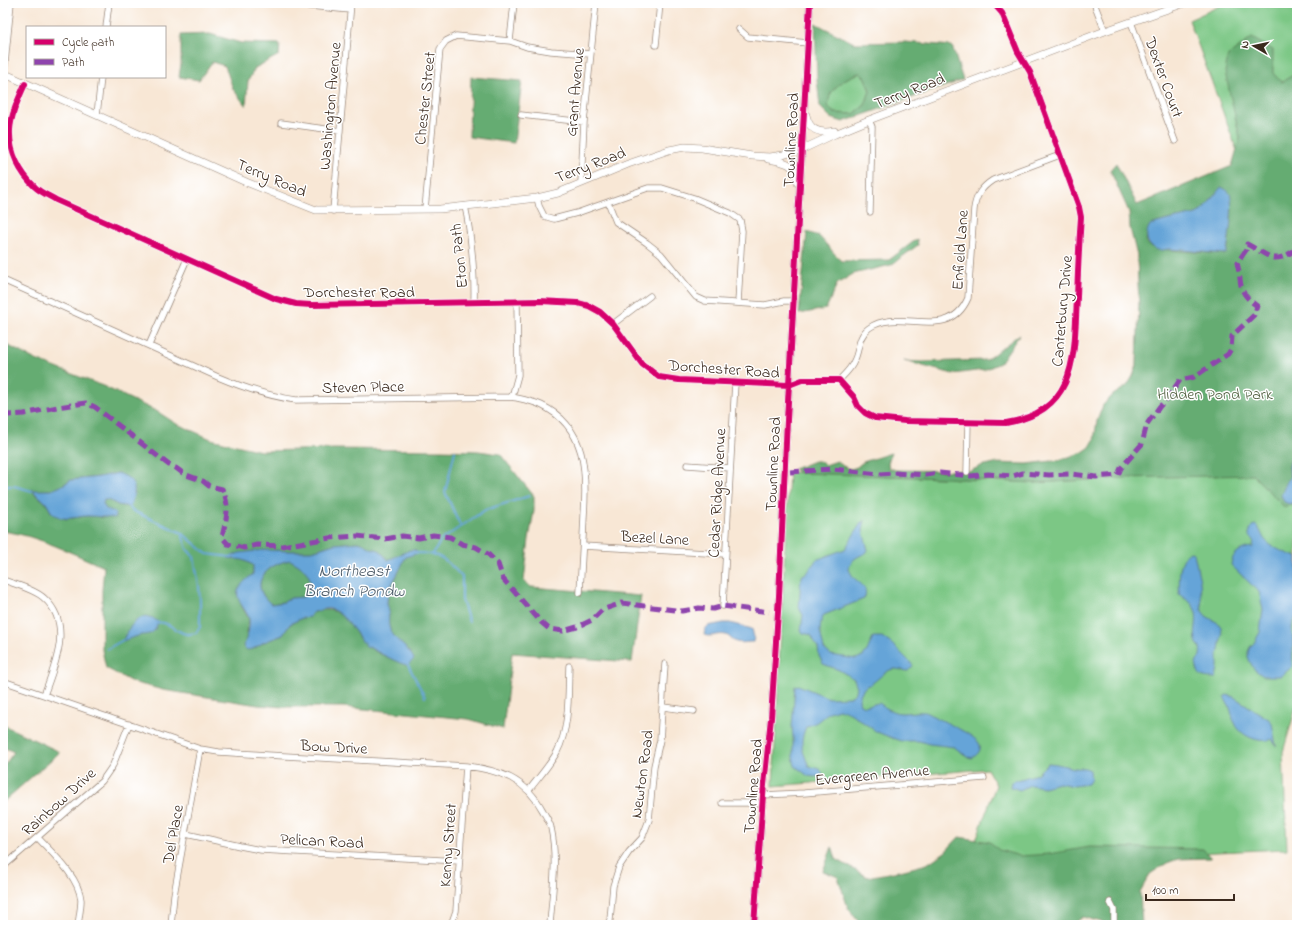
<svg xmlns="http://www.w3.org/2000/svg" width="1300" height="928" font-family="'Indie Flower',sans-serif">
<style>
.green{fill:#7cc785;stroke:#5c7852}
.forest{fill:#65ac72;stroke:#506b48;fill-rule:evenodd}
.water{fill:#65a4d8;stroke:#50677b;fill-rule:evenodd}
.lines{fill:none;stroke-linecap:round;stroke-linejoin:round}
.stream{stroke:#65a4d8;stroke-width:2}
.minor-casing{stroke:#9a887a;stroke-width:7}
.tertiary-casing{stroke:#9a887a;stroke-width:8}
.minor{stroke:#fff;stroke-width:5.5}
.tertiary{stroke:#fff;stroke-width:7}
.quiet{stroke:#8e44ad;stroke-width:5;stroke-dasharray:10 5;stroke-linecap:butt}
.cycleway-casing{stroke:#fff;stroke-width:8}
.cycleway{stroke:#d6006c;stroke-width:6}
.labels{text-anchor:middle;stroke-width:3;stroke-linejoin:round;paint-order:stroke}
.street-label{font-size:16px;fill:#3b2a1e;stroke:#fff}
.park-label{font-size:16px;fill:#526142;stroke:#fff}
.water-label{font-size:17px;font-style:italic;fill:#4c5b68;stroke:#fff}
</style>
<rect width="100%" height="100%" fill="#fff"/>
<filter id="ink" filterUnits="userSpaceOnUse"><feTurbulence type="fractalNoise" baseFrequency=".025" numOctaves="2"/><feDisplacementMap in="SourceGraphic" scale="8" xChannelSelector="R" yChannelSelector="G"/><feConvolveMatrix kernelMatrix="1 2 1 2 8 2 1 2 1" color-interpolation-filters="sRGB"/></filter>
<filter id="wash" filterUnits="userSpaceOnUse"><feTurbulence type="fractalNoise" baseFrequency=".012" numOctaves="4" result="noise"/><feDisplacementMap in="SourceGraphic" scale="16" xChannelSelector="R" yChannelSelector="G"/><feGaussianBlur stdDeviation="0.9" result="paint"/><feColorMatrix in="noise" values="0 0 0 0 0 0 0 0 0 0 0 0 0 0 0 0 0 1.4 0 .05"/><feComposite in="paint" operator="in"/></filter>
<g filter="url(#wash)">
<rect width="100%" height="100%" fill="#f8e7d5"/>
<path class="green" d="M1226 3H1297V704L1283 752 1287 849 984 862 976 840 996 785 987 769 773 786 789 472 943 478 1034 483 1123 478 1133 376 1137 366 1139 304 1137 256 1243 167 1189 20Z
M860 73 865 78 870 91 865 105 854 114 834 113 828 106C829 102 829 96 831 93 837 84 850 75 860 73Z"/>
<path class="forest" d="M815 23 854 43 905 42 952 46 963 80 843 122 831 118 820 107 817 80ZM860 73 865 78 870 91 865 105 854 114 834 113 828 106C829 102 829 96 831 93 837 84 850 75 860 73Z
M210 34 241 43 280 44 279 55 255 68 248 81 246 106 233 89 225 66 212 62 199 80 179 77 181 64V35Z
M1252 38 1273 50V73L1281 82 1297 73V440L1289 466 1290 478 1289 504 1297 502V503L1284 507 1253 475 1123 478 1034 483 943 478 800 473 794 469 814 461H819L825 465 837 461 843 466 851 469 857 467 863 462 891 453 888 463 889 468 896 470 970 471 981 466 994 463 1027 464 1060 460 1083 452 1090 447 1094 440 1097 421 1103 405 1113 395 1127 386 1133 376 1137 366 1139 304 1137 256 1130 228 1129 212 1110 170 1116 163 1137 205 1232 166 1240 138 1225 72 1228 56ZM1215 195 1232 208 1228 247 1226 254C1214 253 1158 251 1150 246 1143 241 1148 231 1150 225L1168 220 1197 214 1203 210Z
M471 77 522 81 514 143 469 137Z
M807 232 819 236 841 261 889 260 917 239 918 245 891 265 853 274 837 284 826 309 799 314Z
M1020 334 1000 363 984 370 953 374 904 361 921 362 986 360Z
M3 343 36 360 103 386 158 412 175 423 211 439 261 451 334 449 440 450 478 451 500 454 534 496V511L529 539 524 581 531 587 641 596 632 662 512 653 503 729 468 719 343 707H283L258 705 163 690 132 682 106 668 102 650V590L104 567C71 553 39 536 3 531ZM118 473 135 493 130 507 118 505 108 500H104L102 504 106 509 104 518 97 516H86L66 519 51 512 46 503 32 491 51 490 59 487 71 480 99 477ZM358 542 365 544 371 548 379 550 388 560 403 553H417L406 557 404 560 389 592 387 603 389 612 388 624 391 632 397 640 411 653 396 660C383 656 370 650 361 640 357 636 355 631 352 627 339 611 331 606 312 613L310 617 302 618 290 624 283 635 264 642 253 649 243 646 246 641 249 619 241 605 245 581 253 574V565L243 560 277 550 290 551H312L334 544Z
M290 560C305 568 313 575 310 592L303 597 291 598 284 602 271 604C247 584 266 565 290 560Z
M3 725 60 752 3 802V767L14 752 3 747Z
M959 837 990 842 999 850 1020 856 1049 854 1090 847 1203 849 1211 858 1178 859 1167 863 1150 874 1140 892 1142 925H1112L1083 917 1072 925H861L848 908 838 877 823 871 832 847 836 859 867 877 904 870 927 864 945 852Z"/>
<path class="water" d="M1221 187C1225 189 1228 190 1230 194 1234 203 1229 244 1226 254 1208 253 1189 250 1170 249 1166 249 1162 251 1158 250 1146 247 1144 234 1150 225L1168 220 1196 214 1203 210Z
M1297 440V502L1289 504 1284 502 1281 495 1287 481 1290 478 1289 466Z
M118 473C137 480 137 489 130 507L118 505 108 500H104L103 504 106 509 115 512 116 518C107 518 98 516 88 516 77 516 66 522 55 515 50 512 49 507 46 503 42 498 36 494 31 490H51L59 487 71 480 99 477Z
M865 520 863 531 868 550 866 553C857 557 851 559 849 569 850 572 852 575 854 578 861 584 869 588 864 599L824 615 821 622 820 631 824 649 831 655 856 659 863 656 867 651 873 637H882L893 645 910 662 913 666 908 671C904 671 899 669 895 669 884 669 876 684 866 686 862 691 857 697 860 704L864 706 879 703C886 708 893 713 902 713 911 713 917 711 925 712 938 719 972 733 979 743 983 750 977 755 972 758L968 757 954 747 929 744 919 741H901L892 738 877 732 850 713 839 709 829 712 817 722 806 727C799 743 802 750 809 766L819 769 823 773 820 776 814 777 808 776 795 766 793 757V738L792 727 795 686 798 685 829 698 849 697 853 695 856 692 857 687 854 679 839 670 823 664 819 656 818 648 811 635 803 633 801 630 803 615 799 608 801 576 808 572 816 560 845 549 861 523Z
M1255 525C1261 528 1261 536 1266 541 1272 548 1288 554 1297 557V616L1293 621 1292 629 1293 646 1292 667 1281 676H1263L1254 669 1250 662 1248 657V652L1250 647 1254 643 1260 632 1263 609 1259 592 1231 565C1232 553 1241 548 1253 547L1254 540 1249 536V533L1252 526Z
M358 542 365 544 371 548 379 550 388 560 410 550H415L418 553 406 557 404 560C399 574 387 588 387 603 387 606 389 609 389 612 389 620 387 626 392 633 398 643 409 648 414 659 412 661 410 664 407 665 402 665 375 651 369 647L367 648C358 637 345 613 330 609 324 608 318 611 312 613L310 617 302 618 290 624 283 635 264 642 253 649 247 650 243 646C247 639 250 628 249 619 247 610 235 601 238 590 241 584 248 578 253 574V565L243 560 228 558 239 553 264 550 290 551H312L334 544ZM290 560C305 568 313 575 310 592L303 597 291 598 284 602 271 604C247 584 266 565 290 560Z
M1190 552 1194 553 1200 581 1202 611 1206 616 1218 623 1221 627 1222 634 1218 654V667L1216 678C1202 678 1198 677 1196 663 1200 657 1201 654 1200 647 1190 638 1200 622 1195 610 1192 601 1185 600 1179 594 1180 581 1177 560 1190 552Z
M145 616 153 618 158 622C153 639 147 632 135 637 130 638 127 640 122 641 130 629 130 622 145 616Z
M723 623H730L752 629 754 637 753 642C746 642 739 644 734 641 731 639 729 636 726 635 718 633 711 638 704 635L705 629 708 626Z
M1227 695 1234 697 1270 720 1272 723 1276 746 1272 739C1260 744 1240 736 1235 723 1232 719 1232 713 1230 708 1228 704 1226 701 1224 697Z
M1048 763C1058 763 1066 767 1075 768 1082 769 1082 766 1090 770L1091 779 1088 784 1074 786 1059 783 1044 787 1030 785 1020 790 1010 787 1011 782 1037 774Z"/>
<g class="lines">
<path class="stream" d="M455 451 445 492 461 527
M3 486H14L32 491
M128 506 133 511 182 533 207 554 231 557
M416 553C440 553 446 559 462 577V600L469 622
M433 554 441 540 485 510 529 496
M156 623C168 620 175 632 187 634 189 635 194 633 196 633L200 627V602L199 586 194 557 187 549 182 534
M107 649 123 640
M407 663 425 697"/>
</g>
</g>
<g filter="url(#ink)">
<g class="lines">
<defs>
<path id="minor" d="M279 3 350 10
M1094 3 1105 31
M1131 22 1175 141
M106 27 109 3
M739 29 748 37 808 43
M510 41 514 3
M656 45 660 3
M4 73 11 3
M25 84C19 98 11 114 10 130 9 152 20 173 35 187 41 193 50 196 56 200L276 299 296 304 311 305 540 301 578 303 589 306 600 312 613 324 642 364 659 377 679 380 789 385 802 380H839L854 397 858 406 865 413 875 418 905 421 1006 423C1078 411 1074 355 1077 297 1078 270 1079 244 1081 217L1079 207 1030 72 1018 52 1002 13 993 3
M97 115 101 77
M521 115 584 122
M869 120 872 127 870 212
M281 123 340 131
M581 183 584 122 596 3
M537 198 539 206 544 216 554 219 577 213 608 202 616 222 647 243 661 254 696 297 705 301 765 305 784 301H794
M608 202 648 188H662L694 198 730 213 740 220 742 231 738 303
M465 206C471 234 475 274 474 302
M425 209 440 49 446 41 456 36 510 41 527 47 551 51 590 54
M333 211 351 3
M3 280 218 377C244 388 267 396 296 400L512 397C521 399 532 401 541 405 587 427 587 473 584 516 583 542 581 567 580 593
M613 324 650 296
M149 345 187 259
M839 380C845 374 851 369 854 361 860 350 857 337 869 328 900 306 948 344 968 298L974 209C976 195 982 187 993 180L1060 155
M512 397 518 375 517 302
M687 465 730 468
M967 472 968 422
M583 546 725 554
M3 580C15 584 36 590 45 599 73 625 55 665 44 695
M723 606 735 382
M3 681 200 749 219 752 267 755 466 766C500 770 526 779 543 811 546 817 550 822 551 828 558 859 552 894 550 925
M663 707 694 711
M529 790C539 777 549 766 557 752 570 727 568 694 569 666
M763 795 804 793 984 778
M722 803H762
M186 834 240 846 261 850 459 861
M38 838C53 854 79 877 81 900 81 908 79 917 78 925
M3 867 102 781 113 765 129 724
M1110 902 1114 910V925
M171 925 174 895 200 749
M451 925 456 911 466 766
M607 925 610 920 613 886 619 867 629 852 642 838 649 820 654 766 660 740 665 664"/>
<path id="tertiary" d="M3 73 246 182 316 210 440 209 537 198 558 193 628 164 669 150 685 147 702 148 752 156 770 157 783 155 803 149 835 134 869 120 1105 31 1185 3
M806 115C809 130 819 134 834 131
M768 159C786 162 796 163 798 183
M754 925 763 795 771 718 779 596 787 420 810 3"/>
</defs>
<use href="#minor" class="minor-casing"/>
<use href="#tertiary" class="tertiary-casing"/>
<use href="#minor" class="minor"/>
<use href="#tertiary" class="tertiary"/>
<path class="quiet" d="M3 412 9 415 24 414 57 407 86 403 95 407 169 465 176 468 184 474 203 481 209 486 222 489C231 506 226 519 222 537L228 544 244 548 257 545 282 546 330 538 357 536 385 539 402 536 419 538 433 535 450 537 462 544 476 547 488 554 498 564 503 579 541 622 549 629 563 631 577 627 592 620 602 610 622 603 682 611 699 608 713 609 723 606 769 612
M790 472 832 469 880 474 894 473 926 475 940 473 971 476 988 474 1013 476 1023 473 1049 475 1071 474 1096 477 1118 475 1121 468 1142 444 1147 424 1160 406 1167 399 1180 380 1194 377 1228 354 1231 349 1232 336 1254 315 1257 306C1236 291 1243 285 1237 263L1246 250 1247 244C1253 247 1268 257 1273 258 1282 259 1292 253 1297 248"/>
<defs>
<path id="cycleway" d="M25 84C19 98 11 114 10 130 9 152 20 173 35 187 41 193 50 196 56 200L276 299 296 304 311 305 540 301 578 303 589 306 600 312 613 324 642 364 659 377 679 380 789 385 802 380H839L854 397 858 406 865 413 875 418 905 421 1006 423C1078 411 1074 355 1077 297 1078 270 1079 244 1081 217L1079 207 1030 72 1018 52 1002 13 993 3
M754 925 763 795 771 718 779 596 787 420 810 3"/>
</defs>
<use href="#cycleway" class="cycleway-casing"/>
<use href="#cycleway" class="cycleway"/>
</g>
</g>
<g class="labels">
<g class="street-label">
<text transform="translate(1165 77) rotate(70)" y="6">Dexter Court</text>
<text transform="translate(909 90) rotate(-21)" y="6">Terry Road</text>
<text transform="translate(574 92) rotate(-85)" y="6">Grant Avenue</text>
<text transform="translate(424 98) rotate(-84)" y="6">Chester Street</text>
<text transform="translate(329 106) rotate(-85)" y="6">Washington Avenue</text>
<text transform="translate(790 140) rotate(-87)" y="6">Townline Road</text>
<text transform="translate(590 164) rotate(-21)" y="6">Terry Road</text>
<text transform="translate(272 177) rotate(23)" y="6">Terry Road</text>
<text transform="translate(959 250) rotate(-86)" y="6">Enfield Lane</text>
<text transform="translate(458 256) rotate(-96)" y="6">Eton Path</text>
<text x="359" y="297">Dorchester Road</text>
<text transform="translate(1061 311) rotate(-85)" y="6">Canterbury Drive</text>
<text transform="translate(724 368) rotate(4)" y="6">Dorchester Road</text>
<text transform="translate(363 386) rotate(-1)" y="6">Steven Place</text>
<text transform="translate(772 464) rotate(-87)" y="6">Townline Road</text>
<text transform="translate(716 493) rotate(-87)" y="6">Cedar Ridge Avenue</text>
<text transform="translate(655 537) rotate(3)" y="6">Bezel Lane</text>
<text transform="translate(334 746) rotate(3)" y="6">Bow Drive</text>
<text transform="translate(641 774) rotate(-82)" y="6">Newton Road</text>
<text transform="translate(872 774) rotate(-5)" y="6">Evergreen Avenue</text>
<text transform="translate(752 786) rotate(-85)" y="6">Townline Road</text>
<text transform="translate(58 801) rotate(-42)" y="6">Rainbow Drive</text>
<text transform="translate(172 834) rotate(-80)" y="6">Del Place</text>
<text transform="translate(322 840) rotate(3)" y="6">Pelican Road</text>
<text transform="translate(447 845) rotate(-86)" y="6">Kenny Street</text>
</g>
<g class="park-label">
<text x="1215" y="399">Hidden Pond Park</text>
</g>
<g class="water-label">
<text x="354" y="576">Northeast<tspan x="354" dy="20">Branch Pondw</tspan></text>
</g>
</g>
<rect width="1300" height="928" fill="none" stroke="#fff" stroke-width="16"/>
<rect x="26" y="26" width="140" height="52" fill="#ffffff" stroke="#b1aaa5"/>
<rect x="34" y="39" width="20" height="6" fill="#d6006c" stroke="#b1aaa5"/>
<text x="62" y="46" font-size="12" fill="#3b2a1e">Cycle path</text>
<rect x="34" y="59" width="20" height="6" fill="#8e44ad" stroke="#b1aaa5"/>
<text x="62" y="66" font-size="12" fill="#3b2a1e">Path</text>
<g transform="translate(1254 46) rotate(279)" stroke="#ffffff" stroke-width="3" paint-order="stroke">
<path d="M0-3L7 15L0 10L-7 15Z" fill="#3b2a1e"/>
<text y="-6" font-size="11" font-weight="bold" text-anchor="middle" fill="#3b2a1e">N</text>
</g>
<path d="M1146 894v6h88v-6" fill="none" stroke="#3b2a1e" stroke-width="2"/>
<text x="1152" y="894" font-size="12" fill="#3b2a1e" stroke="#ffffff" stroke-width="3" paint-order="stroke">100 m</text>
</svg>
